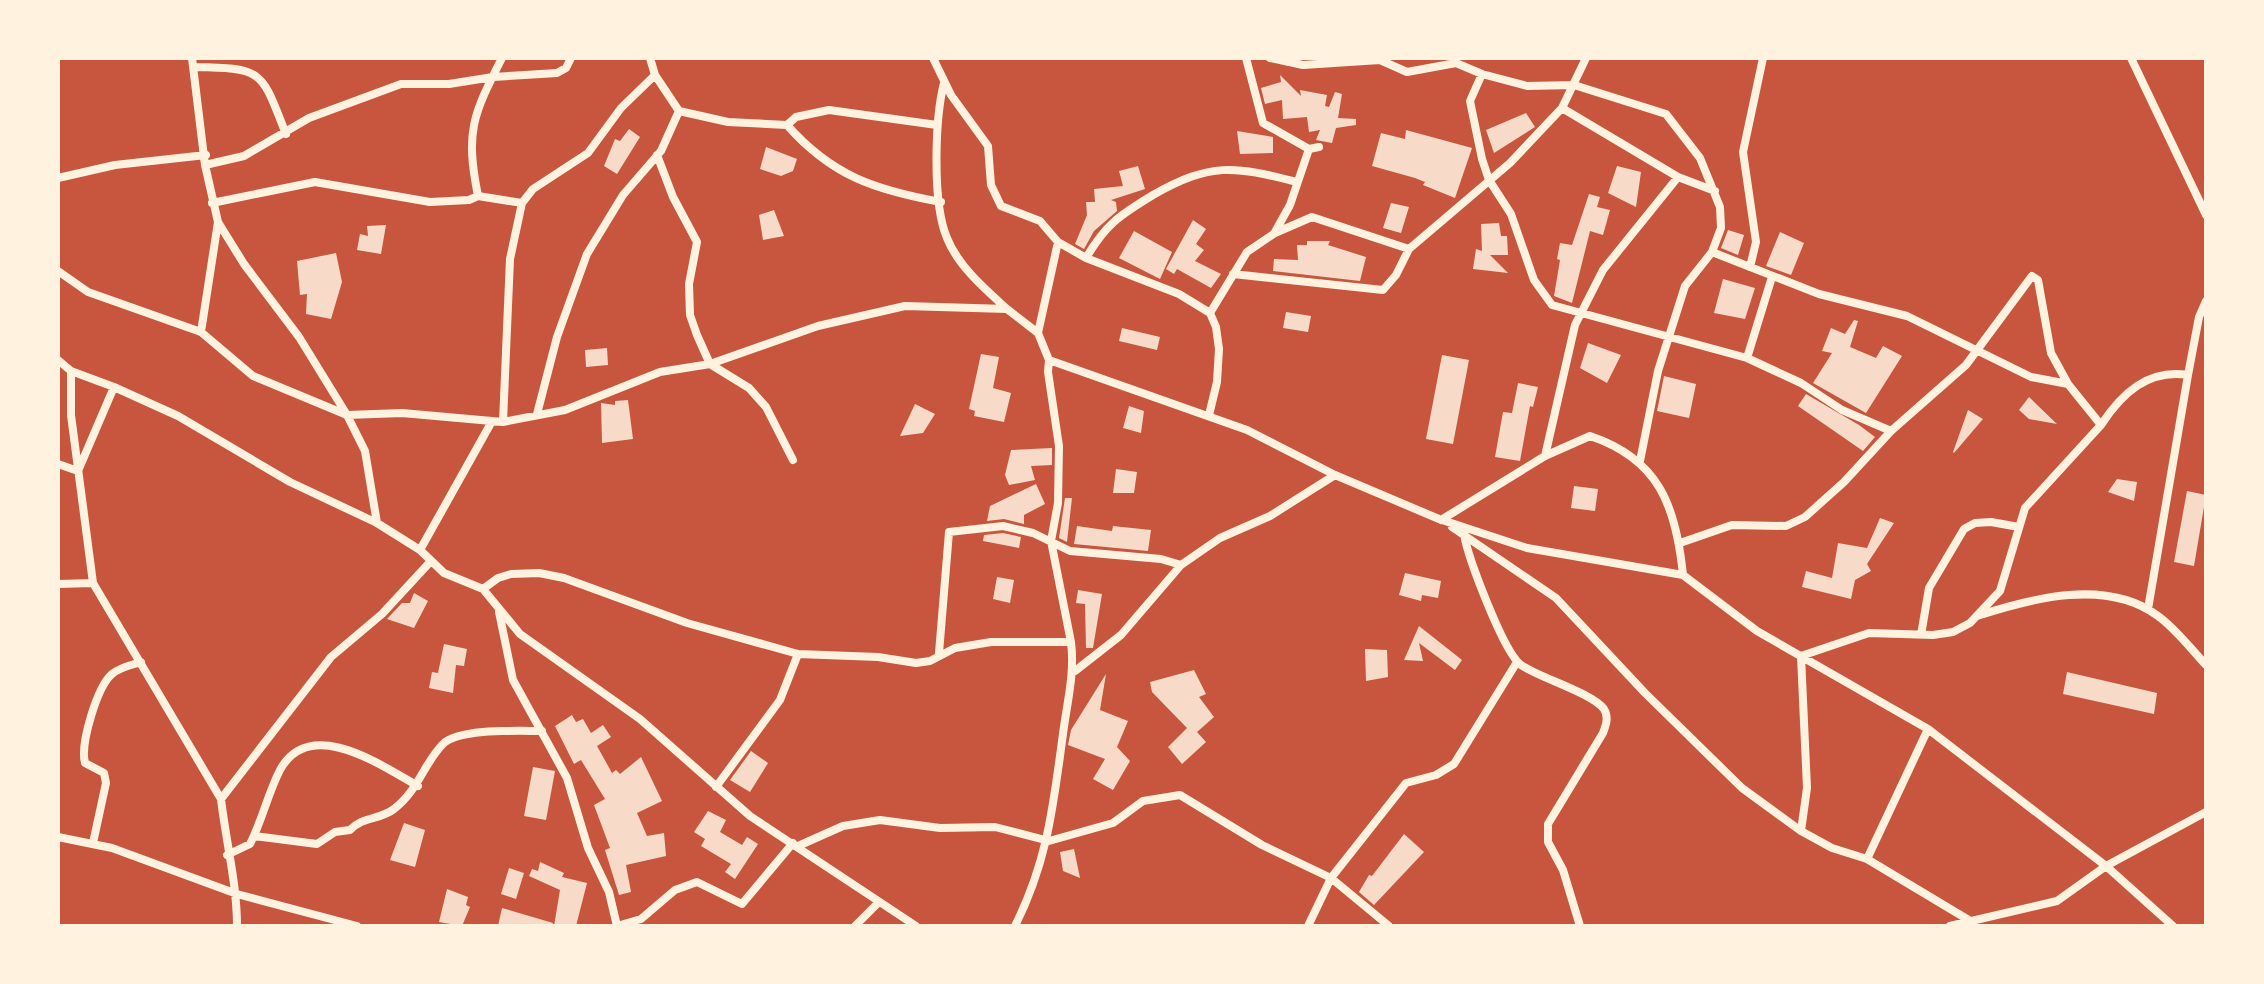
<svg xmlns="http://www.w3.org/2000/svg" width="2264" height="984" font-family="'Sofia Sans Condensed',sans-serif">
<style>
.building{fill:#f7dbc8}
.lines{fill:none;stroke-linecap:round;stroke-linejoin:round}
.minor{stroke:#fff3e0;stroke-width:8}
</style>
<rect width="100%" height="100%" fill="#c8553d"/>
<path class="building" d="M1280 75 1301 96 1300 90 1327 95 1325 106 1329 107 1335 92 1342 94 1338 118 1356 119V125L1336 128 1332 143 1316 140 1320 130 1309 132 1307 117 1283 119 1282 100 1265 104 1261 88 1281 82Z
M1526 113 1535 127 1494 153 1486 130Z
M629 129 640 137 617 174 604 166 615 139 620 141Z
M1406 130 1472 148 1455 198 1423 185 1425 182 1415 178 1372 166 1381 133 1405 139Z
M1237 131 1273 137V153L1240 154Z
M766 147 797 159 793 171 781 176 760 169Z
M1138 166 1145 189 1111 200 1116 202 1117 211 1094 231 1084 249 1075 244 1087 215 1086 202H1095L1094 189 1123 186 1119 171Z
M1617 166 1641 172 1636 207 1608 193Z
M1589 194 1600 197 1597 207 1610 210 1603 235 1590 231 1572 303 1554 296 1560 260 1557 259 1560 243 1572 245Z
M1391 203 1409 207 1401 233 1383 228Z
M774 210 784 236 763 240 759 215Z
M1193 220 1206 229 1196 244 1204 250 1195 261 1221 274 1211 288 1177 269 1174 274 1166 269Z
M1499 223 1501 236H1507L1508 255H1490L1508 273 1473 269 1476 249 1482 251 1481 224Z
M386 225 381 254 357 250 360 234 368 236 367 226Z
M1728 230 1744 235 1738 255 1721 248Z
M1134 231 1172 252 1160 279 1119 258Z
M1780 232 1804 243 1791 275 1766 266Z
M1307 241H1330L1328 245 1366 257 1360 281 1273 271 1274 259 1298 260 1297 245H1307Z
M336 253 342 282 331 319 306 314 307 294 300 295 297 261Z
M1723 279 1755 288 1745 319 1714 313Z
M1286 312 1311 316 1308 332 1283 328Z
M1854 320 1858 321 1850 347 1876 358 1883 346 1902 356 1866 413 1813 383 1832 353 1822 351 1831 328 1845 334Z
M1122 328 1160 337 1157 350 1119 341Z
M1588 343 1621 355 1607 383 1580 368Z
M607 348 608 365 586 367 585 350Z
M981 354 999 357 993 388 1011 393 1004 422 974 416 975 411 969 409Z
M1442 355 1469 360 1453 444 1426 439Z
M1664 376 1696 384 1689 418 1657 411Z
M1518 383 1538 387 1533 407 1530 406 1520 461 1495 457 1503 412 1512 413Z
M1806 394 1859 425 1875 437 1863 451 1798 406Z
M2029 397 2057 424 2029 419 2019 410Z
M628 400 633 439 602 443 601 403 615 405V401Z
M915 404 935 414 923 433 900 436Z
M1129 406 1144 411 1141 433 1123 428Z
M1968 410 1983 419 1954 453 1953 452Z
M1052 448V465L1031 466 1035 480 1009 485 1005 475 1011 450Z
M1116 469 1137 472 1134 493H1113Z
M2117 479 2137 482 2134 501 2108 492Z
M1036 484 1045 504 1024 515V524L1004 519 987 521 990 506Z
M1574 486 1598 489 1595 511 1571 508Z
M2187 491 2206 495 2194 566 2174 562Z
M1065 498H1072L1067 542 1059 538Z
M1880 518 1894 523 1867 564 1871 571 1855 580 1851 599 1802 587 1806 571 1832 578 1838 543 1867 548Z
M1077 526 1112 531 1113 526 1151 530 1148 551 1074 544Z
M1003 533 1021 537 1019 548 983 541 984 535Z
M1405 573 1441 581 1438 598 1422 595 1421 601 1399 595Z
M997 577 1014 580 1010 603 993 599Z
M1078 590 1102 594 1093 648H1086L1085 604 1076 603Z
M414 593 428 601 414 628 387 619 402 603H410Z
M1419 626 1462 660 1455 670 1419 643 1423 661 1404 660Z
M444 644 467 649 464 666 456 665 453 693 429 688 432 672 438 673Z
M1365 649 1387 650 1388 677 1366 681Z
M1194 670 1206 694 1199 697 1214 717 1197 732 1206 742 1182 764 1168 747 1187 728 1152 692 1150 682Z
M2067 672 2157 693 2154 714 2063 694Z
M1106 674 1100 710 1128 721 1117 747 1130 761 1113 790 1093 779 1105 759 1068 745 1071 730Z
M572 715 576 722 583 719 591 733 603 725 611 737 597 746 612 773 616 770 620 774 641 757 662 801 637 813 647 836 664 833 666 856 626 865 631 892 619 895 605 850 610 848 594 805 605 799 581 760 574 764 555 726Z
M751 751 768 763 750 792 730 780Z
M533 767 555 771 546 820 524 816Z
M708 811 726 820 720 832 742 845 747 837 758 844 735 879 725 872 731 864 701 846 705 839 694 832Z
M404 823 425 830 415 867 390 860Z
M1404 834 1424 852 1374 905 1359 892 1369 875 1372 876Z
M1074 849 1080 878 1063 871 1060 852Z
M540 862 564 873 562 877 587 883 576 926H554L560 890 529 876 532 869 538 871Z
M509 868 524 873 516 899 501 894Z
M447 889 468 897 466 905 470 907 462 926 439 922Z
M502 908 553 923 552 926H498Z"/>
<g class="lines">
<path class="minor" d="M192 58 205 165 218 222 244 264 299 337 347 415 365 451 377 523
M650 58 655 75 679 111 728 122 787 125 796 117 829 110 937 125
M933 58 951 95 988 146 991 185 1001 206 1040 221 1058 242 1086 258 1179 294 1210 313 1216 327 1219 349 1217 382 1209 415
M1246 58 1263 123 1309 149
M1270 58 1303 65 1380 60 1407 72 1456 63
M1454 58 1456 63 1482 74 1527 86 1574 85 1666 114 1700 158 1720 207 1721 228 1712 252 1685 286 1658 371 1640 461
M2131 58 2206 215
M194 67C265 68 261 71 286 134
M1482 74 1470 101 1482 159 1489 180 1511 214 1534 280 1552 305 1747 358 1801 383 1842 410 1891 431
M944 83C935 118 932 203 947 238 958 266 985 289 1007 309
M1562 108 1678 177 1715 191
M787 125C832 176 875 190 941 202
M657 155 673 197 697 242 689 284 690 315 697 335 710 364 749 388 766 407 793 460
M205 165 244 156 309 118 401 84H449L493 77 557 73 566 68 571 58
M58 178 115 165 206 155
M478 196C465 131 473 115 502 58
M212 203 315 182 430 202 469 200 478 196 522 203
M1275 232 1290 205 1309 149 1319 147
M1712 252 1819 294 1907 316 2031 377 2068 384 2101 425 2025 508 2000 591 1970 623 1953 632 1933 635 1869 633 1801 656 1807 788 1801 831
M1086 258C1106 224 1120 215 1153 195 1211 162 1234 166 1297 182
M1750 267 1756 242 1743 152 1763 58
M58 271 88 292 201 332 253 376 347 415 402 413 503 422 565 410 660 372 710 364 818 326 905 306 1007 309 1038 333 1049 360 1247 430 1335 475 1439 519 1527 548 1683 575 1757 631 1928 729 2106 866 2173 926
M1233 274 1383 290 1396 275 1409 249 1510 163 1562 108 1586 58
M1210 313 1247 252 1275 233 1312 217 1409 249
M201 332 218 222
M1038 333 1058 242
M1747 358 1772 277
M58 360 71 371 114 387 178 416 290 482 377 523 420 550 444 573 483 589 520 634 640 719 750 816 916 926
M1049 360 1048 372 1059 446 1058 503 1051 541 1071 642
M71 371V415L93 583 221 799
M537 414 557 337 587 254 623 195 661 151 679 111
M503 422 510 259 522 203 533 189 588 153 621 108 655 75
M2101 425C2122 393 2148 369 2188 375L2199 317 2206 301
M1545 456 1575 325 1603 270 1678 177
M58 464 78 471 114 387
M1441 520 1545 456 1590 436C1659 459 1676 506 1683 575
M1452 527 1556 598 1645 693 1742 788 1801 831 1832 848 1867 859
M1464 534C1468 558 1504 653 1521 665 1540 678 1592 693 1604 709 1609 717 1606 725 1603 733L1548 824V842L1563 870 1580 926
M1680 543 1732 525 1786 526 1805 517 1844 482 1891 431 1966 365 2032 276 2038 280 2051 353 2068 384
M420 550 491 423
M58 584 93 583
M483 589 498 578 511 574 539 573 564 578 687 623 798 654 878 657 916 663 930 661 955 648 991 642H1071C1075 674 1067 702 1063 734 1053 806 1048 860 1015 926
M2148 609 2188 375
M499 612 513 680 567 778 588 848 609 892 617 926
M1977 616C2032 598 2107 578 2158 616 2176 629 2191 649 2206 665
M1921 635 1929 588 1964 529 1975 523 1991 522 2019 527
M939 653 949 532 1003 526 1033 533 1070 551 1161 559 1181 565
M1075 671 1121 635 1181 565 1220 538 1270 516 1335 475
M1928 729 1867 859 1972 922
M716 787 780 700 798 654
M254 836 317 844 335 832 350 830C363 816 380 820 394 809 418 791 424 763 443 744 459 728 519 731 542 731
M58 837 112 848 237 894 357 926
M93 843 106 783 104 773 85 763C80 744 97 687 112 674 120 667 132 665 141 662
M798 846 843 826 880 820 940 828 995 827 1049 841 1113 823 1143 801 1180 795 1262 845 1331 878 1389 926
M227 855 250 844C262 821 268 793 280 770 310 715 382 766 418 786
M237 926C237 884 226 842 221 799L331 657 382 614 431 561
M617 926 641 919 675 890 697 882 742 904 793 843
M855 926 877 904
M1308 926 1331 878 1406 783 1436 775 1454 764 1517 662
M1950 926 2057 901 2106 866 2206 812"/>
</g>
<rect width="2264" height="984" fill="none" stroke="#fff3e0" stroke-width="120"/>
</svg>
